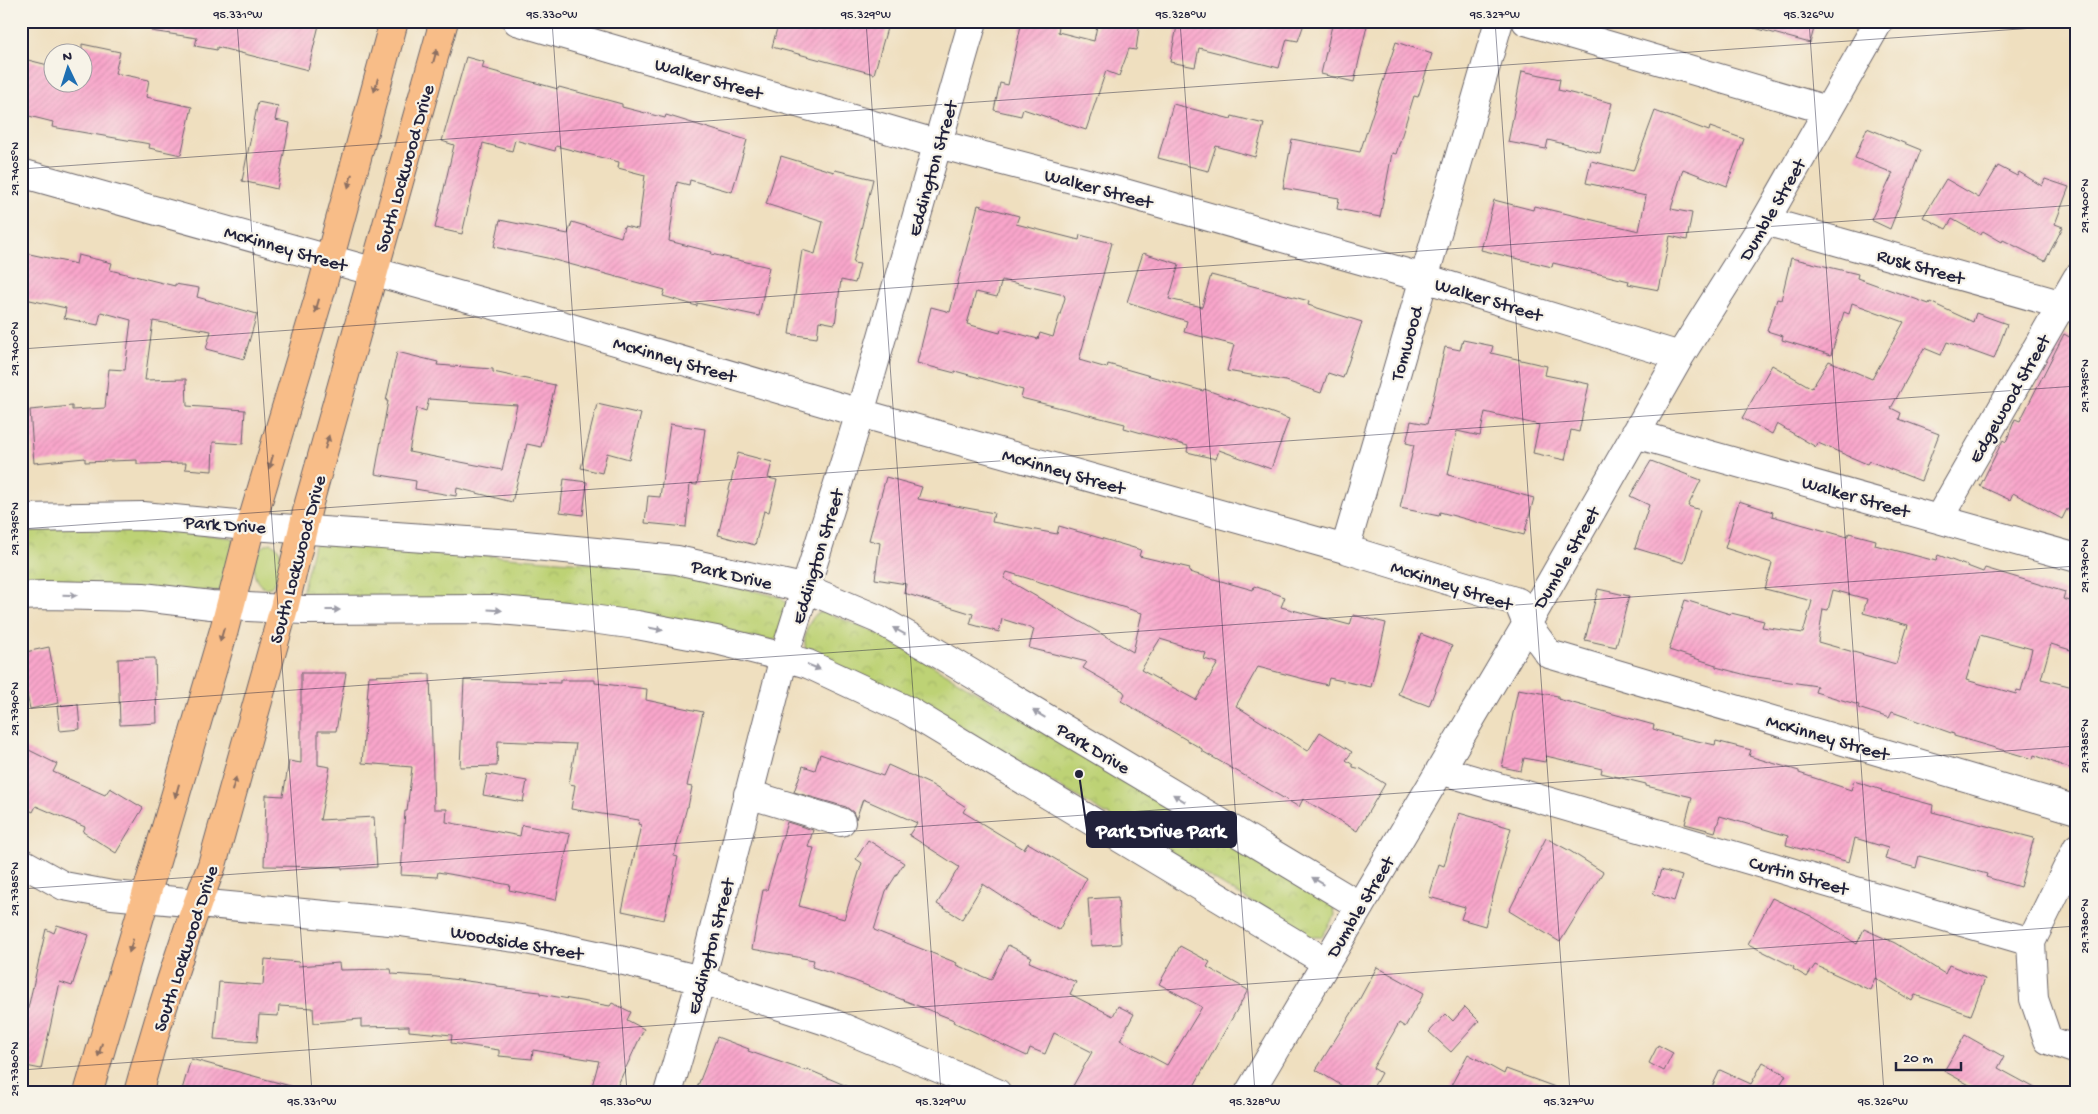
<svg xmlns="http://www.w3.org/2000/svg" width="2098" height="1114" font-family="'Gochi Hand',sans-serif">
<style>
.grass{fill:#bdd275;stroke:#707a58}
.park{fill:url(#park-crowns);stroke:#707a58}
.building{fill:url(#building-hatch);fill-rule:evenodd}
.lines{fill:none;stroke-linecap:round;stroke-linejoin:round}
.minor-casing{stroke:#6a6469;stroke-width:30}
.major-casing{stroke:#6a6469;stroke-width:30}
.minor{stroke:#fff;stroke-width:28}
.major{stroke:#f8bd88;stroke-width:28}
.oneway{fill:#8d7062}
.oneway2{fill:#9c9ca7}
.ticks{fill:none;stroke:#22223b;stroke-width:1;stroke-opacity:0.45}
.labels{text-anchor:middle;stroke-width:4.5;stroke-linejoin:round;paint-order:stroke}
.street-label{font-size:19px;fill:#22223b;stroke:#f7f3e8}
.leader{fill:none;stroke:#22223b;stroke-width:2}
.callout-dot{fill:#22223b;stroke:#f7f3e8;stroke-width:2}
.callout{fill:#22223b;stroke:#22223b;stroke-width:2}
.callout-label{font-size:20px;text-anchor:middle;font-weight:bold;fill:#fff}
.neatline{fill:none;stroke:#22223b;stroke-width:2}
.ticks-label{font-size:12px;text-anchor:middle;fill:#22223b}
</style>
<defs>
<pattern id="park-crowns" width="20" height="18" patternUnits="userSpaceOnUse" patternTransform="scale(1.25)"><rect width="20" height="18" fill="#bdd275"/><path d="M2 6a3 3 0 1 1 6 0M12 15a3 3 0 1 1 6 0" fill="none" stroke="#a2b466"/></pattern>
<pattern id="building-hatch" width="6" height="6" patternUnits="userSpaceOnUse" patternTransform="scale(1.25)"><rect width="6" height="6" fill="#f9a6cb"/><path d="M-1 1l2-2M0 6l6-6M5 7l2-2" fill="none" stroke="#d58faf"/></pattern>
</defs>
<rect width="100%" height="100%" fill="#f7f3e8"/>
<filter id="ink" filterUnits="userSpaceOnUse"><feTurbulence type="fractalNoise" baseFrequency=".02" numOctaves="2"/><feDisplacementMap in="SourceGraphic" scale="10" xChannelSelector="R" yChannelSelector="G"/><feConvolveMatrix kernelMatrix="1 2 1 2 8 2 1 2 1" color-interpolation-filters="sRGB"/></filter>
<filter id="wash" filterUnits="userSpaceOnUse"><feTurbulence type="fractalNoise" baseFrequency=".0096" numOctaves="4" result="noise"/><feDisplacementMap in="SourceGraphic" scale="20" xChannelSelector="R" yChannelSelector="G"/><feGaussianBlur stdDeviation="1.12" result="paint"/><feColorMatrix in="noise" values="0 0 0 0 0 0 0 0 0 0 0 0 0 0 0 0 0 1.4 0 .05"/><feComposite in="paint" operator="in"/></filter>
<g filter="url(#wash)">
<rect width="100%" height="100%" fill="#efdfbf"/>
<path class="grass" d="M271 543C289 551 282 576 271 587L265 588C247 580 252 547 271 543Z"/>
<path class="park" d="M124 525 233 538 234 544 223 587 218 591 21 586V527Z
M321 542 620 566 683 574 780 597 787 604 782 635 775 640 330 597 302 593 314 545Z
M825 612 883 636 1324 900 1334 908 1335 915 1322 937H1309L947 718 806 650C802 636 808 623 817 613Z"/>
<g id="blocks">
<path class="building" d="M151 21H320L308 70 217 47V50L195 46 197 38 151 31Z
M779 21H889L874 74 772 47Z
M1022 21H1060L1058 32 1094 41 1098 21H1140L1136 50 1129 49 1119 76 1106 71 1086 130 1023 109 1021 116 994 110 1000 83 1008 85Z
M1178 21H1305L1298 41 1287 39 1279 68 1199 48 1195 67 1170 62Z
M1333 21H1345L1367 26 1354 82 1321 74Z
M1752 21H1816L1810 43 1751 27Z
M1396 42 1432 54 1418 97 1414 96 1396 154 1392 153 1380 217 1337 209 1339 198 1283 188 1292 139 1360 152Z
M82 44 120 52 115 73 149 80 146 97 192 107 181 155 149 148 150 144 52 127 53 122 21 114V70L24 59 52 66V82H82Z
M466 57 484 62 482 68 558 89 559 87 622 104V107L665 118 666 115 747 140 732 192 690 180 689 185 677 182 669 241 712 252 711 254 769 267 759 316 697 303V306L663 296 665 290 547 258 494 247 500 220 568 234 572 222 621 237 624 226 638 229 645 175 618 168 619 162 556 146 555 151 515 140 512 151 483 143 462 234 435 228 454 145 442 141Z
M1522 71 1560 79 1558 90 1612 103 1600 153 1548 140 1546 149 1508 142Z
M258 102 278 106 275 120 290 123 277 189 242 181Z
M1173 104 1231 119 1232 116 1264 124 1255 157 1216 146 1208 171 1158 158Z
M1655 111 1709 131 1710 127 1744 139 1727 186 1683 169 1671 209 1692 213 1687 240 1670 236 1659 290 1628 284 1629 281 1553 263 1552 267 1481 250 1494 200 1533 210 1534 206 1639 231 1646 196 1586 183 1591 161 1633 171Z
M1867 128 1921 150 1890 229 1871 220 1893 173 1855 158Z
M781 156 834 172 835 170 873 179 853 263 860 264 855 283 841 280 835 324 819 321 817 338 789 334 802 250 815 254 823 222 766 204Z
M1998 166 2017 176 2019 172 2042 186 2045 179 2069 187 2055 224 2063 227 2045 261 2003 240 2002 242 1983 231 1981 235 1952 219 1946 229 1923 217 1946 179 1979 198Z
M978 205 1019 216 1016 224 1079 240 1080 235 1112 243 1079 360 1107 368 1108 364 1203 391 1204 389 1289 419 1271 469 1219 450 1216 459 1187 452 1188 446 1124 428 1125 424 1021 398 1023 390 955 371V373L917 363 931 307 950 312ZM1002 280 1064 295 1065 298 1053 337 1040 333 1038 339 1001 329 1000 333 967 324 976 292 997 297Z
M25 253 76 264 78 255 112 263 110 270 175 286V284L199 288 197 297 257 314 244 359 206 349 211 331 153 321 145 380 186 379 187 406 245 410 243 444 213 442 212 471 185 469 186 463 137 464V460L85 462V458L34 463 30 410 72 406V410L105 408 109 369 125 370 131 320 101 312 98 325 64 318 66 308 21 298V271Z
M1143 253 1179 264 1169 299 1202 307 1211 275 1309 301 1308 305 1362 322 1343 378 1328 373 1321 393 1286 381 1227 371 1234 345 1184 332 1187 321 1127 302Z
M1791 258 1858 274 1857 278 1929 304 1930 302 1973 322 1976 313 2007 324 1994 359 1947 342 1941 355 1924 348 1891 408 1901 413 1899 419 1939 434 1921 481 1869 461 1867 464 1818 443 1816 447 1777 424 1772 434 1742 418 1772 365 1812 388 1829 361 1872 379 1904 322 1852 303 1849 314 1844 312 1831 355 1782 340 1783 336 1767 331 1777 299 1781 300Z
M2064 334 2077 341V515L2067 509 2062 519 2013 493 2010 500 1980 486 2003 440 2006 442 2015 419 2020 421Z
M1463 340 1493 346 1491 353 1547 366 1545 375 1589 384 1579 432 1571 430 1565 460 1533 453 1539 425 1485 412 1480 436 1457 431 1448 475 1534 498 1524 535 1440 512 1439 516 1400 508 1414 445 1406 443 1411 421 1427 424 1445 347 1460 350Z
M397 352 438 362 437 365 493 369V372L555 385 541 447 527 444 512 502 457 488 456 496 415 489 416 481 375 474 388 401H386ZM429 399 517 405 502 470 409 452 417 408 426 411Z
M597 404 641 414 629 459 607 453 602 473 581 468Z
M670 424 705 429 697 485 690 484 686 527 645 523 648 496 660 497Z
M738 453 772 462 768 478 777 480 769 512 764 511 755 545 718 535Z
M1651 461 1701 480 1688 506 1700 510 1684 563 1635 548 1649 505 1630 496Z
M886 477 922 487 918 499 994 513 992 522 1057 534 1059 526 1141 550 1139 556 1190 568 1189 572 1253 590 1254 586 1285 597 1281 607 1350 625 1353 615 1386 623 1371 687 1329 678 1327 685 1258 667 1236 706 1308 751 1320 732 1352 752 1346 760 1353 765V767L1361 769 1385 784 1357 831 1303 799 1299 807 1202 751V749L1121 701 1125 694 1123 691 1083 668 1087 662 1029 648 1034 629 1002 619 999 632 970 624 973 614 904 593 906 584 875 579 880 543 869 540ZM1007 572 1142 613 1133 652 1004 578ZM1160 639 1206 653 1204 659 1218 663 1196 700 1141 670Z
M564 479 587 482 583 515 560 512Z
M1739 501 1773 512 1772 516 1847 537 1849 533 1876 540 1875 545 1936 561 1938 555 1983 572 1985 568 2065 592 2063 599 2077 603V652L2051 644 2041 679 2077 688V771L2034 755 2033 759 1954 736V734L1892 712 1889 718 1858 708 1859 705 1815 692 1817 686 1750 676 1716 667V665L1669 650 1685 600 1730 614 1731 613 1764 621 1762 627 1803 633 1812 601 1765 589 1772 563 1725 548ZM1833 590 1867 599 1863 613 1908 625 1896 664 1818 642 1823 609 1828 610ZM1980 635 2032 649 2021 691 2017 690 2016 694 1966 680Z
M1598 589 1629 596 1616 647 1585 640Z
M1421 634 1452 646 1429 706 1398 694Z
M49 647 59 703 30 709 27 694 21 696V653Z
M155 658 157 723 120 725 118 659Z
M301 673H346L336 731H318V765L330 767 320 820 374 817 377 867 342 869V867L264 866 266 795 283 796 289 761 301 763Z
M430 674 434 809H447L446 822 520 836 522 825 570 834 556 900 509 890 510 885 438 872 437 877 401 875 405 811H407L412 767 362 763 369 676Z
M464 680 560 683V680H595V683L647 689 646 700 703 712 687 786 692 787 688 807H687L674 856 678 857 664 920 622 911 641 825 638 824 639 820 571 809 575 785 569 784 576 744 498 741 497 766 460 767Z
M1518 689 1558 696V699L1654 725 1653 729 1680 737 1715 745 1716 741 1751 750 1749 756 1799 771V773L1851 790 1854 781 1882 790 1881 791 1933 805 1932 812 2034 838 2020 887 1986 877 1987 874 1919 856 1916 868 1885 859 1888 848 1855 838 1849 862 1786 845 1788 836 1720 816 1715 832 1685 824 1692 797 1646 786V784L1601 773 1602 769 1546 756 1545 762 1524 758 1521 771 1502 767Z
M78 704 80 729 60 731 57 706Z
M21 746 57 764 53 772 105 795 110 788 143 808 116 853 83 832 85 827 36 806 33 812 21 806Z
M820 754 883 776 888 765 932 785 966 807 963 812 1024 849 1028 843 1087 878 1059 930 1032 916 983 884 962 919 937 904 959 867 909 835 917 823 863 799 856 819 853 812 846 807 794 792 803 766 815 770Z
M487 774 527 781 523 802 483 795Z
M1459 813 1511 828 1485 926 1461 919 1465 907 1429 897 1439 864 1444 866Z
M787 822 813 830 808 847 814 848 799 906 844 919 862 863 856 859 868 840 904 863 886 891 874 930 957 963 956 965 991 980 1008 945 1032 957 1029 962 1076 982 1070 994 1113 1016 1118 1006 1134 1014 1120 1040 1167 1065 1202 1007 1159 984 1180 946 1210 962 1207 967 1248 990 1190 1093H1069L1092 1052 1054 1033 1045 1054 1030 1048 1027 1056 953 1022 954 1020 855 981 812 967 814 960 752 949 763 890H767Z
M1546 838 1570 851 1603 872 1560 942 1509 911Z
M1661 870 1682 876 1674 901 1653 894Z
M1118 897 1121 944 1091 946 1088 899Z
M1772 898 1811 916 1857 944 1864 929 1895 943 1945 974 1949 965 1985 979 1971 1015 1915 995 1912 1001 1875 978 1870 990 1815 965 1807 977 1793 969 1794 967 1748 944Z
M57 925 89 935 72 986 60 982 41 1069 21 1065V1039L46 929 54 933Z
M265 959 299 962 298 966 339 963 340 970 391 969 392 974 436 977 497 985V987L540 992V994L610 1006 612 1003 631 1012 627 1020 644 1029 614 1093H590L599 1061 533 1050 532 1059 499 1056V1050L451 1043 452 1035 409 1031V1026L361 1027V1019L314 1023 313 1008 279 1006 278 1016 259 1015 257 1042 214 1039 219 982 263 985Z
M1377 967 1424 993 1405 1027 1399 1023 1373 1068 1381 1073 1370 1093H1354L1316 1070 1353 1011Z
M1465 1007 1479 1021 1451 1052 1429 1032 1446 1014 1453 1021Z
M1965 1035 2004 1057 1998 1068 2044 1093H1984L1944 1071Z
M717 1037 749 1049 748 1051 806 1071 807 1069 863 1093H695Z
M1658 1045 1673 1053 1664 1071 1649 1063Z
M1468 1054 1504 1074 1506 1069 1566 1091 1565 1093H1447Z
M191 1059 294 1087 293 1093H181Z
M1763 1062 1786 1075 1775 1093H1709L1720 1070 1751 1084Z"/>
</g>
</g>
<g filter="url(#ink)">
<use href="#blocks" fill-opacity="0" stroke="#6a6469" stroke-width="1"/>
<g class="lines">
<defs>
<path id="minor" d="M517 21 938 144 1114 190 1424 278 1680 356
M1526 21 1827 110
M21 173 490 304 860 413 1345 549 1518 602 1527 624 1549 654 2077 810
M1765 221 2077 309
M1635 434 2077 558
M21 518 143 516 236 525 525 545 677 560 807 589 878 619 924 645 1360 906
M1939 518 2077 278
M1345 549 1499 21
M21 596 45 595 143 597 211 605 303 610 490 609 568 616 637 625 716 640 784 657 808 664 909 711 1326 962
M1440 770 2031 942
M748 794 841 822
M2077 848 2031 942 2034 999 2048 1040 2077 1050
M21 862 64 886 112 895 400 922 522 939 624 961 701 980 832 1023 997 1093
M668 1093 701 980 784 657 860 413 973 21
M1249 1093 1527 624 1680 356 1765 221 1879 21"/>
<path id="major" d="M88 1093 224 630 251 525 320 294 394 21
M138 1093C159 1016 183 939 212 865L284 608 309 503 444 21"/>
</defs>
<use href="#minor" class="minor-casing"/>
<use href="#major" class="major-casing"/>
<use href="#minor" class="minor"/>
<use href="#major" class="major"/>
</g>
<defs><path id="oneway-solid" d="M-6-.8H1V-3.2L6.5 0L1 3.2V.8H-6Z" transform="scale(1.25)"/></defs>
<g class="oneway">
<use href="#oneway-solid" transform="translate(435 56) rotate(-74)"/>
<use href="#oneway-solid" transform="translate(376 85) rotate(106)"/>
<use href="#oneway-solid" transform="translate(350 181) rotate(105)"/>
<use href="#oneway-solid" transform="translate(317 306) rotate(106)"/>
<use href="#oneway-solid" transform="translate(327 442) rotate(-74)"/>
<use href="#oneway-solid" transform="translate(271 462) rotate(106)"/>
<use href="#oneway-solid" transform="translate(222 635) rotate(106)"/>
<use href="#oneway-solid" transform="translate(234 784) rotate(-74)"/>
<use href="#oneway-solid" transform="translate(177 791) rotate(106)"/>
<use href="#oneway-solid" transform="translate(131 946) rotate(107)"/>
<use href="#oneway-solid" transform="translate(100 1050) rotate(106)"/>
</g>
<g class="oneway2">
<use href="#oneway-solid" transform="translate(70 595) rotate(1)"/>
<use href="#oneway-solid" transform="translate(333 610)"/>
<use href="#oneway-solid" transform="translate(495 610) rotate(4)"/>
<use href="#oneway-solid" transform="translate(656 629) rotate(11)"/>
<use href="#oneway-solid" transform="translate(899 631) rotate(-151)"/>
<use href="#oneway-solid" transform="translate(814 667) rotate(23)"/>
<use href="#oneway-solid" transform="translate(1039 714) rotate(-149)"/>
<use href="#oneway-solid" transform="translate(1179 798) rotate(-149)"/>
<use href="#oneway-solid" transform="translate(1318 881) rotate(-149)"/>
</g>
</g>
<path class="ticks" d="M237 21 312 1093M552 21 627 1093M866 21 941 1093M1180 21 1255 1093M1495 21 1570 1093M1809 21 1884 1093M21 169 2077 25M21 349 2077 205M21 529 2077 386M21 709 2077 566M21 889 2077 746M21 1070 2077 926"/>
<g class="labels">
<g class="street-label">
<text transform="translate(709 77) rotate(16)" y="7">Walker Street</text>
<text transform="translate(403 168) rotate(-74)" y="7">South Lockwood Drive</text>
<text transform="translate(931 168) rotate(-74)" y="7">Eddington Street</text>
<text transform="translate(1099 187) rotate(15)" y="7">Walker Street</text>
<text transform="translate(1771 209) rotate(-60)" y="7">Dumble Street</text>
<text transform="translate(286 247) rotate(16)" y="7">McKinney Street</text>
<text transform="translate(1921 265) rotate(16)" y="7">Rusk Street</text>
<text transform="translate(1489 298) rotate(17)" y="7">Walker Street</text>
<text transform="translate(1405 343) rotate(-74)" y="7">Tomwood</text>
<text transform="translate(675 358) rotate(16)" y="7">McKinney Street</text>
<text transform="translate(2008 398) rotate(-60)" y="7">Edgewood Street</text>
<text transform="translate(1064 470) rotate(16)" y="7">McKinney Street</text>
<text transform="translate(1856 495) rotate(16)" y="7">Walker Street</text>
<text transform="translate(225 523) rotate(4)" y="7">Park Drive</text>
<text transform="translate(816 556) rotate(-73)" y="7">Eddington Street</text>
<text transform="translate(1565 557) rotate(-60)" y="7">Dumble Street</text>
<text transform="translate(296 559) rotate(-75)" y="7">South Lockwood Drive</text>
<text transform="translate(732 573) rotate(13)" y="7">Park Drive</text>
<text transform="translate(1452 584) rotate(18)" y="7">McKinney Street</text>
<text transform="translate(1828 736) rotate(16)" y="7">McKinney Street</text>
<text transform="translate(1094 747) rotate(31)" y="7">Park Drive</text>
<text transform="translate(1799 874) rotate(16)" y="7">Curtin Street</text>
<text transform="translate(1359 906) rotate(-59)" y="7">Dumble Street</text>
<text transform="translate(517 941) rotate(10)" y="7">Woodside Street</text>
<text transform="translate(709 946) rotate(-75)" y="7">Eddington Street</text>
<text transform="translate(184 948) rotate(-72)" y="7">South Lockwood Drive</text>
</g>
</g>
<path class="leader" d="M1079 774L1087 830"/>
<circle class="callout-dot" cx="1079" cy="774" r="5"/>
<rect class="callout" x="1087" y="812" width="149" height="35" rx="5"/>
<g class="callout-label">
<text x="1161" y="837">Park Drive Park</text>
</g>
<rect width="2098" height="1114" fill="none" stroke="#f7f3e8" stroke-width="55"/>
<g transform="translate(68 68) rotate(356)"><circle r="24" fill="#f7f3e8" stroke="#a29fa3"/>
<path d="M0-4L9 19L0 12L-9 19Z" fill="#1f6fb2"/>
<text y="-8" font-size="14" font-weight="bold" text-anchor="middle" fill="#22223b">N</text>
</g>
<path d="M1896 1062v8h65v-8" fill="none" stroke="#22223b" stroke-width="2.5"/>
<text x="1903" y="1062" font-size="15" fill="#22223b" stroke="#f7f3e8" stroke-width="4" paint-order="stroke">20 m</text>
<rect x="28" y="28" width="2042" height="1058" class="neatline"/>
<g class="ticks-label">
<text x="238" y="18">95.331°W</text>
<text x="552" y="18">95.330°W</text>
<text x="866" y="18">95.329°W</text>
<text x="1181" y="18">95.328°W</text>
<text x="1495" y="18">95.327°W</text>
<text x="1809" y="18">95.326°W</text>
<text transform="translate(14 169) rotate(-90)" y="4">29.7405°N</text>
<text transform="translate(2084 206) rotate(-90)" y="4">29.7400°N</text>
<text transform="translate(14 349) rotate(-90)" y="4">29.7400°N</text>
<text transform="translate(2084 386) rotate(-90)" y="4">29.7395°N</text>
<text transform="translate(14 529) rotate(-90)" y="4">29.7395°N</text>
<text transform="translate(2084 566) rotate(-90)" y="4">29.7390°N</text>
<text transform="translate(14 709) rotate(-90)" y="4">29.7390°N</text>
<text transform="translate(2084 746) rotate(-90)" y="4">29.7385°N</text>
<text transform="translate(14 889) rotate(-90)" y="4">29.7385°N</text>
<text transform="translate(2084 926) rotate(-90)" y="4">29.7380°N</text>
<text transform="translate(14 1069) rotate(-90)" y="4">29.7380°N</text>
<text x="312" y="1105">95.331°W</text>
<text x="626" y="1105">95.330°W</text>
<text x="941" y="1105">95.329°W</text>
<text x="1255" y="1105">95.328°W</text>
<text x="1569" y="1105">95.327°W</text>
<text x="1883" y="1105">95.326°W</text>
</g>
</svg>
